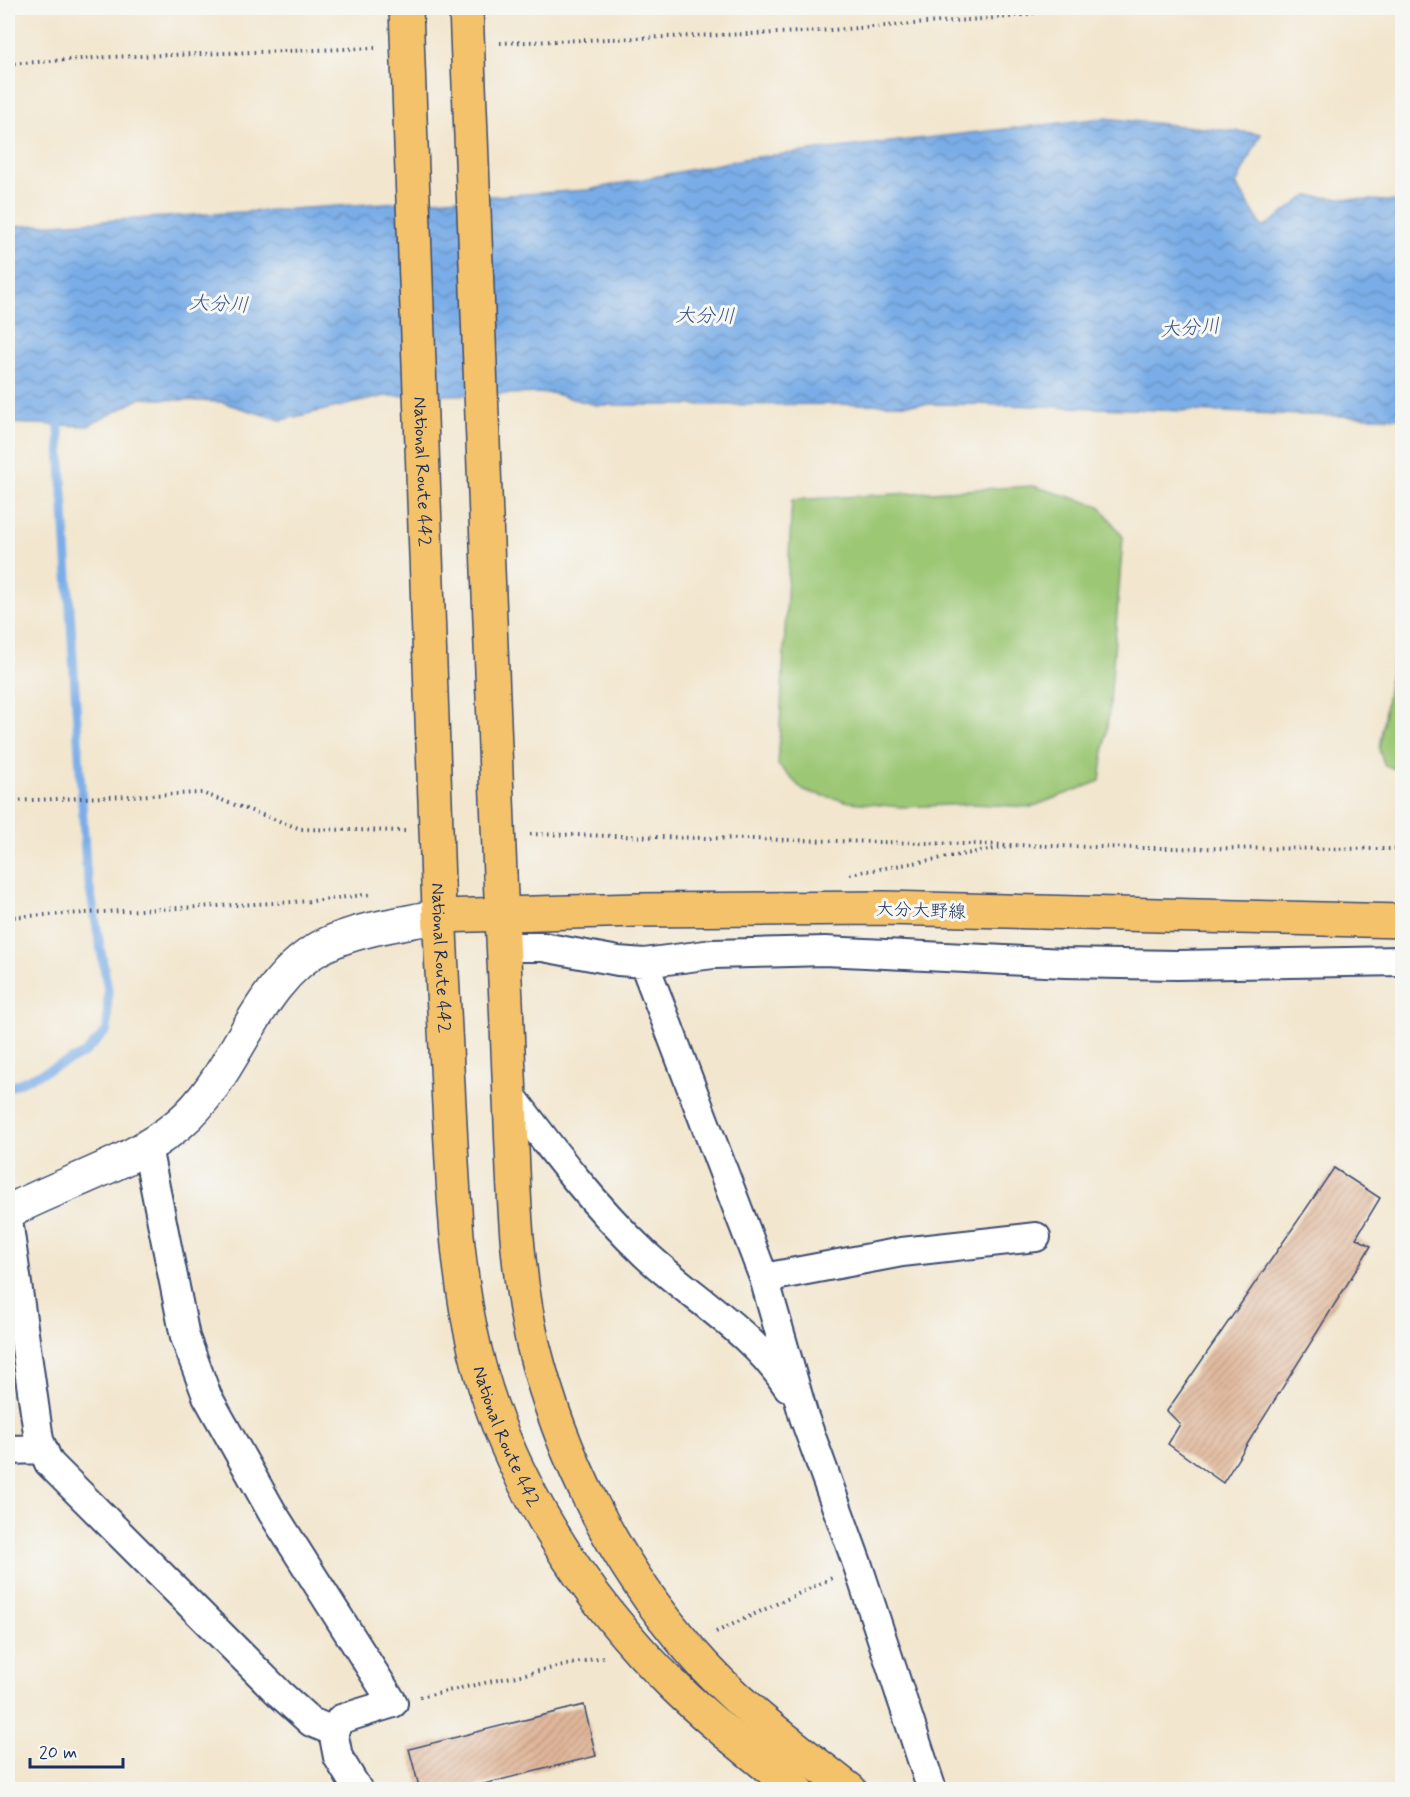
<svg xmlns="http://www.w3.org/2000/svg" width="1410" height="1797" font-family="Mynerve,'Klee One',sans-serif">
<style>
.pitch{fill:#9cc774;stroke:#5c7b69;stroke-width:1.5}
.water{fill:url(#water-waves);stroke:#4a6ea2;stroke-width:1.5}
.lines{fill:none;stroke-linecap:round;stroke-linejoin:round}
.stream{stroke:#7aade7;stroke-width:9}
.building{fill:url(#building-hatch)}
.minor-casing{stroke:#3b4a6f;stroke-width:32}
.tertiary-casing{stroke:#3b4a6f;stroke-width:36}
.primary-casing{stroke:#3b4a6f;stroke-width:36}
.trunk-casing{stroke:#3b4a6f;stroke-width:36}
.path{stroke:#3b4a6f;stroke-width:4;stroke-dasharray:1.5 4.5;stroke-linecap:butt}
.minor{stroke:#fff;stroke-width:28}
.tertiary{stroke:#fff;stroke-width:33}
.primary{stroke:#f4c26a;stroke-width:33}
.trunk{stroke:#f4c26a;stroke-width:33}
.trunk-bridge-casing{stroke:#3b4a6f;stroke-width:36;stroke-linecap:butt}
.trunk-bridge{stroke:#f4c26a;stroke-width:33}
.labels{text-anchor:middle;stroke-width:6;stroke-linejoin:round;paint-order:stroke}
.street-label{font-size:18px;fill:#1b2f5e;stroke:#f6f6f2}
.water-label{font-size:20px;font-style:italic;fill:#385587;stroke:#f6f6f2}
</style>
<defs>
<pattern id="water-waves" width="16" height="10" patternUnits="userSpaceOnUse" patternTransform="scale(1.5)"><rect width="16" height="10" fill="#7aade7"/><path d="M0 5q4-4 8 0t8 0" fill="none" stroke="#638dbe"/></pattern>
<pattern id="building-hatch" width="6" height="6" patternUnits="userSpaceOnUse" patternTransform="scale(1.5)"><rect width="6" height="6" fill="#e1b79a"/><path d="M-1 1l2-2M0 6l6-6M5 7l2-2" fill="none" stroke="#b69581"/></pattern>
</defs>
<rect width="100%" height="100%" fill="#f6f6f2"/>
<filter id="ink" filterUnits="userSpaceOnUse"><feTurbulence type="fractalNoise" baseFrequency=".0167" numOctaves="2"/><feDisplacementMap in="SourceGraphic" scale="12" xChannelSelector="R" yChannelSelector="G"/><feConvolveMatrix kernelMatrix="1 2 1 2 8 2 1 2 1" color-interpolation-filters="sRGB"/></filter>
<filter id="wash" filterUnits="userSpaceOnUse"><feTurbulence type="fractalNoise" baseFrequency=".008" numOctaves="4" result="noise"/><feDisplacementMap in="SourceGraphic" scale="24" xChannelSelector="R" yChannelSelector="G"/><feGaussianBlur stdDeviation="1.35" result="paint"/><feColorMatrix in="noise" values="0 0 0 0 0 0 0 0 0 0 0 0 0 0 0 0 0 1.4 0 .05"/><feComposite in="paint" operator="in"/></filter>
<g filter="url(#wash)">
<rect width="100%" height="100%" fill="#f2e6ce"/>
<path class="pitch" d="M1033 486 1100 506 1123 537 1110 703 1100 781 1031 807 974 804 901 807 850 802 804 791 778 765 792 500Z
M1402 631V770L1385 766 1379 750 1390 677Z"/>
<path class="water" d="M1104 118 1261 134 1236 184 1263 228 1307 196 1402 202V418L973 404 596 405 551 393 385 396 281 420 221 402 141 398 88 426 8 423V227L588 190 749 158Z"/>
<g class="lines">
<path class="stream" d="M8 1088 84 1054 107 1030 108 990 86 867 58 414"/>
</g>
<g id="blocks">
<path class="building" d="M1334 1168 1380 1198 1356 1238 1371 1246 1223 1483 1168 1444 1180 1424 1167 1411Z
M584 1705 596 1756 460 1790H420L409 1749Z"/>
</g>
</g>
<g filter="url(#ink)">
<use href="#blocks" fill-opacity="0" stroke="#3b4a6f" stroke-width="1.5"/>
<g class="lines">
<defs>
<path id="minor" d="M504 947H543L618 961 644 963 713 954 825 951 1065 963 1177 965 1402 961
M644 963 764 1278 804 1417 858 1566 932 1790
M510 1094C552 1150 594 1206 645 1254 693 1299 752 1331 788 1387
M147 1147 185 1337 207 1396 272 1512 393 1703 341 1719 333 1731 338 1757 358 1790
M8 1220 39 1440 49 1463 279 1693 311 1722 333 1731
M764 1278 902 1252 1036 1237
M8 1450 42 1449"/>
<path id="tertiary" d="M8 1212C64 1182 131 1165 180 1123 238 1074 254 981 325 945 360 928 402 924 439 916"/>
<path id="primary" d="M439 916 637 910 884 908 1402 921"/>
<g id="trunk">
<path d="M500 875C504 958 508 1040 511 1123 514 1197 516 1272 533 1344 561 1457 614 1562 690 1650 736 1704 794 1746 850 1790"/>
<path id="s1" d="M438 883C441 963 446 1044 450 1125 454 1200 457 1276 475 1350 504 1474 584 1599 675 1687 713 1724 756 1757 797 1790"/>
</g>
</defs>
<use href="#minor" class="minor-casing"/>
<use href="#tertiary" class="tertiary-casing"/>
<use href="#primary" class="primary-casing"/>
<use href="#trunk" class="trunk-casing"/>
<path class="path" d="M500 43 804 32 1009 17 1064 8
M8 64 109 57 375 48
M8 801 202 793 301 829 405 831
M530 834 1141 848 1402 849
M850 874 1012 846
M8 917 312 901 372 894
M716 1632 832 1578
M420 1697 603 1657"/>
<use href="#minor" class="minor"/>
<use href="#tertiary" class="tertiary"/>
<use href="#primary" class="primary"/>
<use href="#trunk" class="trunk"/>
<defs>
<g id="trunk-bridge">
<path id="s2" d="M406 8 438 883"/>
<path d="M466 8 500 875"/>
</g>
</defs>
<use href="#trunk-bridge" class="trunk-bridge-casing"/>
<use href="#trunk-bridge" class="trunk-bridge"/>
</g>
</g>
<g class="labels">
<g class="street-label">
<text dy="6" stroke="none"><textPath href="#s2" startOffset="464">National Route 442</textPath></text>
<text transform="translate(921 910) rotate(2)" y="6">大分大野線</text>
<text dy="6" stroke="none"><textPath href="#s1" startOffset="75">National Route 442</textPath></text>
<text dy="6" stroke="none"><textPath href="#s1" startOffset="561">National Route 442</textPath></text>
</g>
<g class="water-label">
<text transform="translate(219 303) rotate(3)" y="7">大分川</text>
<text transform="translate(705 315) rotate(1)" y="7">大分川</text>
<text transform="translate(1190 327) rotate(-4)" y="7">大分川</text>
</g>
</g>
<rect width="1410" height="1797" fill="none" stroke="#f6f6f2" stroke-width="30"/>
<path d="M30 1758v9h93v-9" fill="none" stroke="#1b2f5e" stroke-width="3"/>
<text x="39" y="1758" font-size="18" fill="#1b2f5e" stroke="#f6f6f2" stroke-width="4.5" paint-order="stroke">20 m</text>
</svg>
